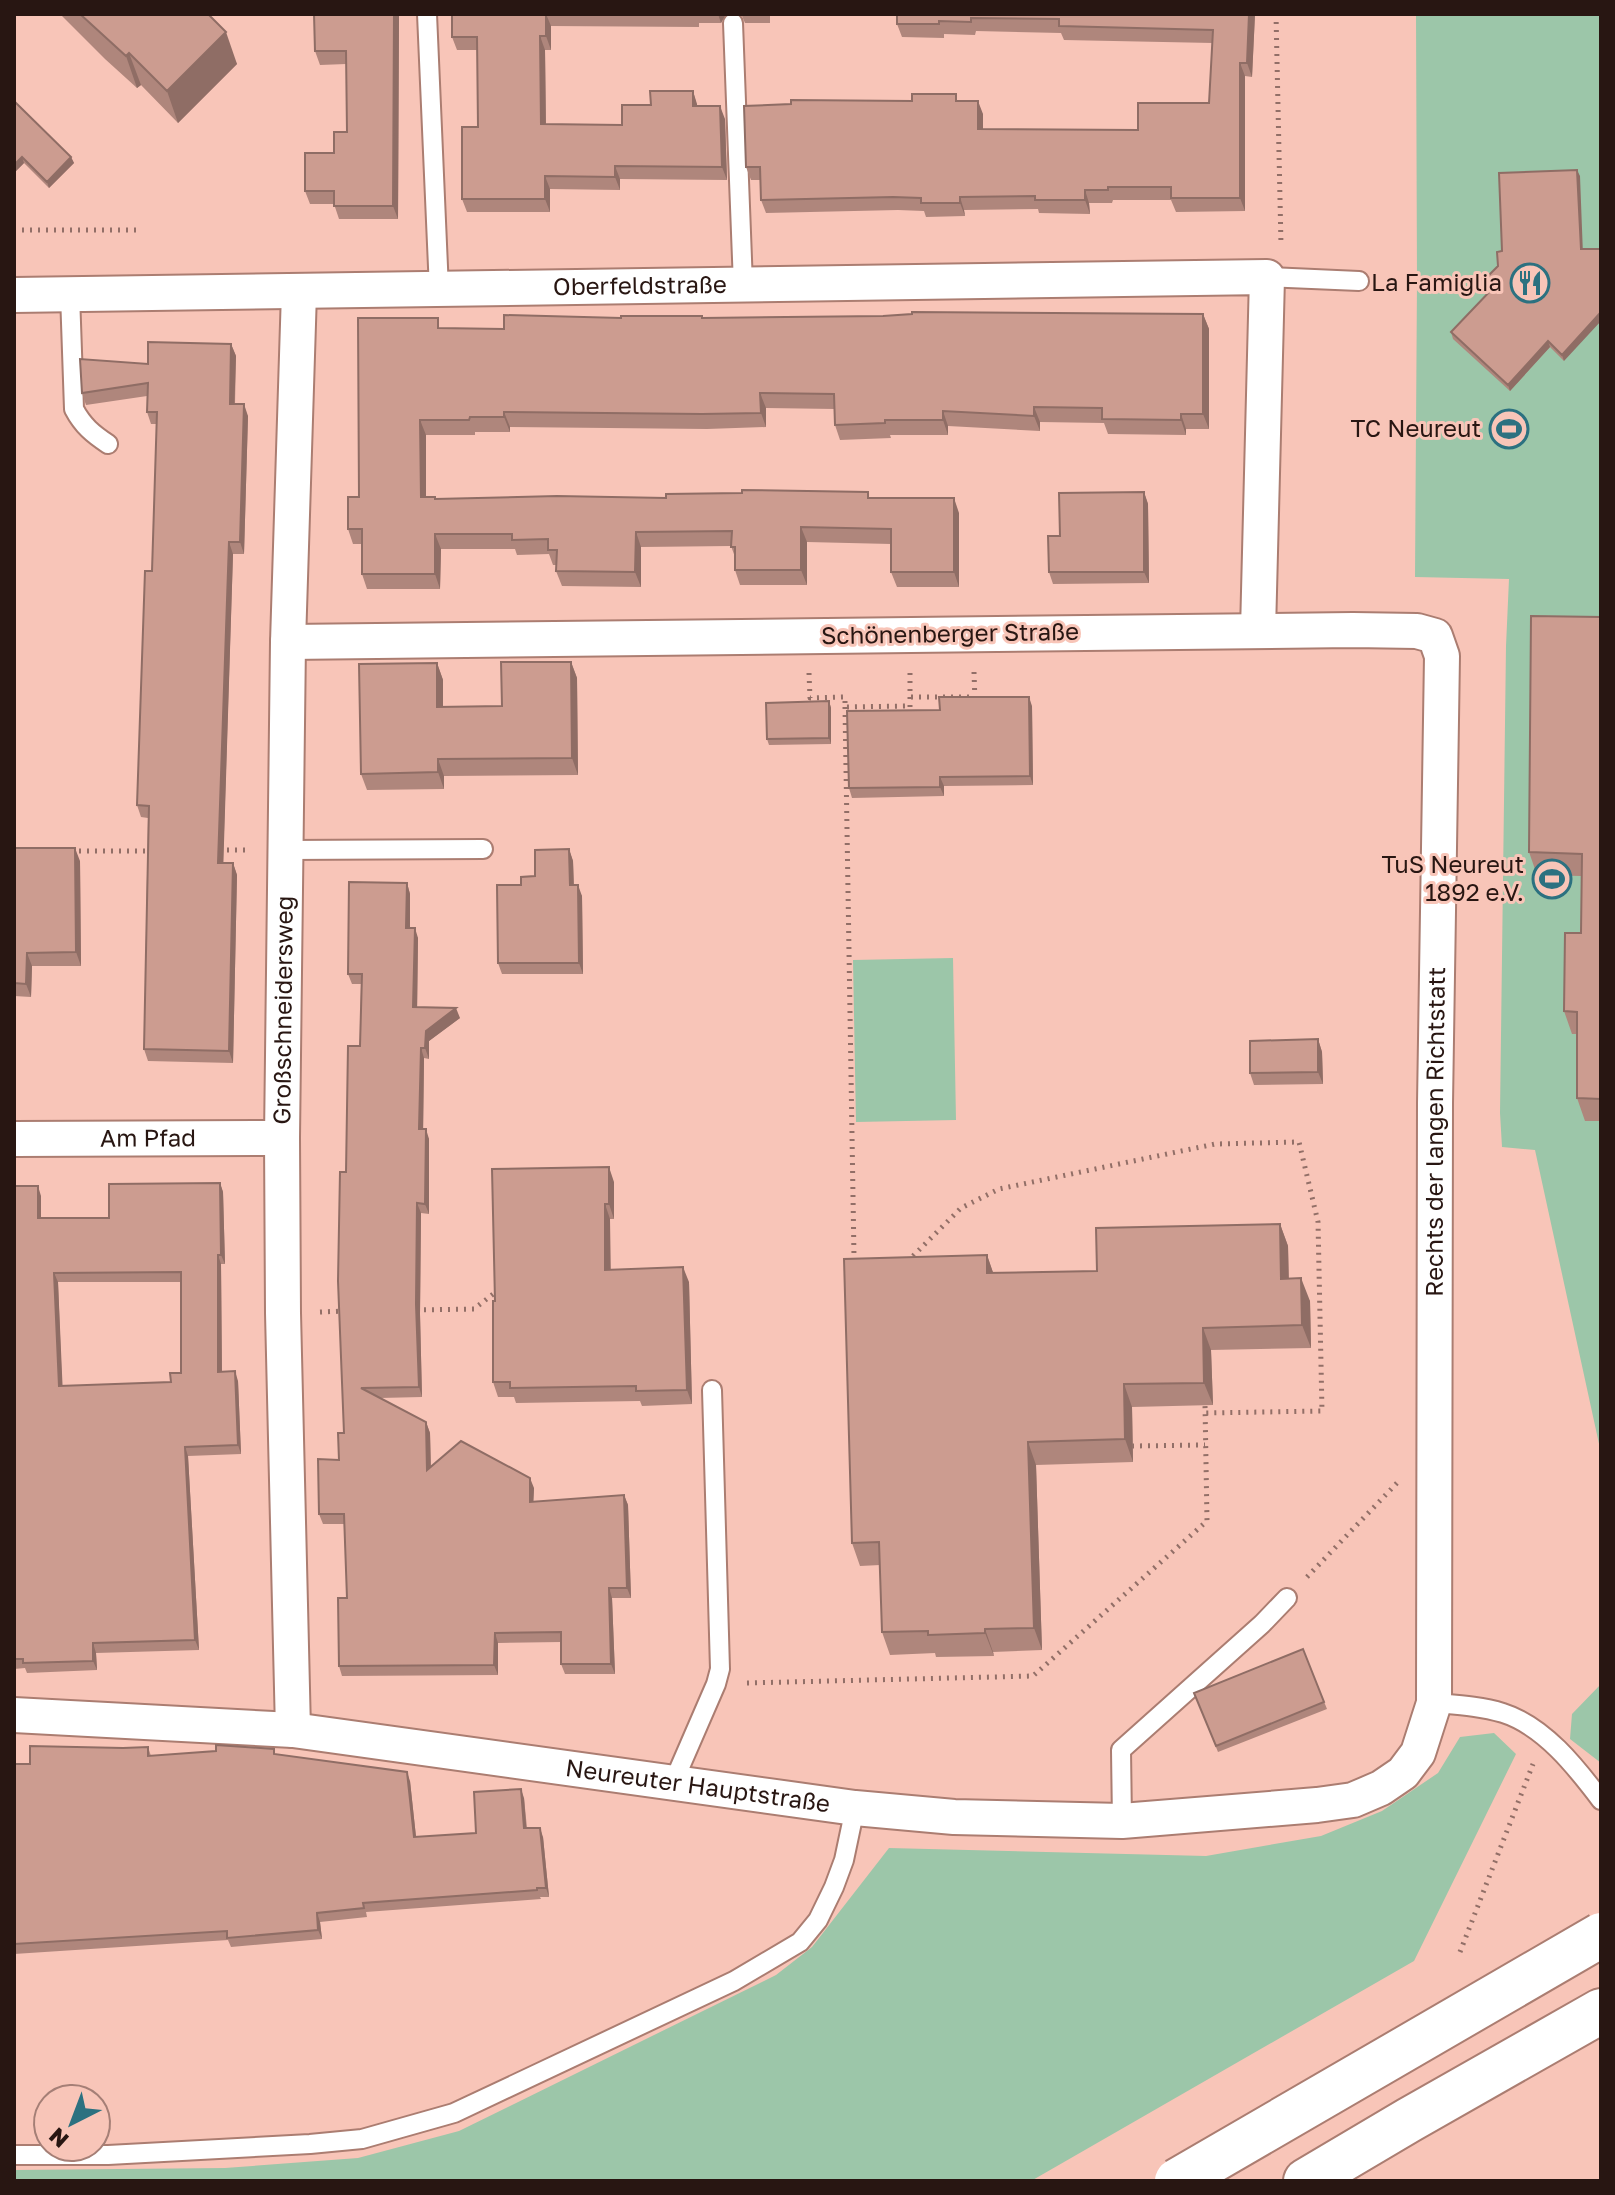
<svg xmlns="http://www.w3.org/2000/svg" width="1615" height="2195" font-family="'Golos Text',sans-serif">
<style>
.green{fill:#9cc6a9}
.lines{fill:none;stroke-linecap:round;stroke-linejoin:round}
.lane-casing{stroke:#ab7d71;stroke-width:22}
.street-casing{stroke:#ab7d71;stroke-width:38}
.highway-casing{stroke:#ab7d71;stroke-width:48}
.path{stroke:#926f67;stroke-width:5;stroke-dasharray:2 6;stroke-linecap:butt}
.lane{stroke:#fff;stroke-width:18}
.street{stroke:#fff;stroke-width:34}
.highway{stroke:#fff;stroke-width:44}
.highway-bridge-casing{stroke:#ab7d71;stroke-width:48;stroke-linecap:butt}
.highway-bridge{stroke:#fff;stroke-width:44}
.wall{fill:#af867c;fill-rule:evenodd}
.shaded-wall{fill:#8f6d65}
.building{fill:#cc9c90;stroke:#8f6d65;stroke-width:2;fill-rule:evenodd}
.labels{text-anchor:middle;stroke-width:6;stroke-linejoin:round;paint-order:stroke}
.poi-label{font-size:24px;fill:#281612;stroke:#f8c5b8;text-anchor:end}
.street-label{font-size:24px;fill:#281612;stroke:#f8c5b8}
</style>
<rect width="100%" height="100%" fill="#f8c5b8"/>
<path class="green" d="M1416 14H1601V1453L1535 1150 1502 1147 1500 1113 1506 646 1509 579 1415 577 1417 281Z
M953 958 956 1120 856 1122 853 960Z
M1601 1684V1763L1570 1739 1572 1714Z
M1494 1733 1516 1754 1414 1961 1031 2181H14V2170L225 2168 358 2158 459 2131 776 1975 812 1947 889 1848 1206 1856 1321 1836 1382 1811 1438 1773 1460 1737Z"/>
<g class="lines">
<defs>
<path id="lane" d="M427 14 439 290
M733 23 743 285
M1267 277 1359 281
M70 294 74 409C83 426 93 434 108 444
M286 850 483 849
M1434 1703C1457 1705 1480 1706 1503 1713 1544 1726 1576 1767 1601 1800
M673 1783 716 1684 720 1669 712 1390
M1122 1821 1121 1750 1262 1624 1287 1598
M14 2155H108L310 2144 362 2139 454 2113 734 1981 800 1942 818 1920 834 1887 844 1860 855 1808"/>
<g id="street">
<path id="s1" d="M14 295 1267 277 1258 631"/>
<path id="s2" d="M14 1139 282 1138"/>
<path id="s3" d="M14 1715 293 1730 855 1808 954 1817 1122 1821 1317 1805 1353 1800 1381 1788 1403 1773 1418 1753 1434 1703 1435 1103 1442 656 1435 636 1417 631 1353 630 288 642"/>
<path id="s4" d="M293 1730 283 1313 282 1138 288 642 299 292"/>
</g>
<path id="highway" d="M1306 2181 1409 2120 1601 2011"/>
</defs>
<use href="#lane" class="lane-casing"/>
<use href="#street" class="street-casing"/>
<use href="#highway" class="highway-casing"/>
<path class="path" d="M1276 14 1281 245
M14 230H137
M1417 281 1485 278
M974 672 975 702
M809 673 810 698 845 697V707L910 706
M910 673V707
M911 697H975
M845 707 854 1257
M219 850H249
M71 851H153
M913 1256 961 1208 999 1189 1215 1144 1299 1142 1318 1222 1322 1411 1205 1413
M416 1310 474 1309 497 1291 500 1290
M320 1312 346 1311
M1132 1446 1205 1445
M1307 1577 1397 1483
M747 1683 1033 1676 1207 1521 1205 1405
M1460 1952 1533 1764"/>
<use href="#lane" class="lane"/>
<use href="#street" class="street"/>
<use href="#highway" class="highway"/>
<defs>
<path id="highway-bridge" d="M1177 2181 1601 1935"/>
</defs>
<use href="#highway-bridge" class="highway-bridge-casing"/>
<use href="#highway-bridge" class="highway-bridge"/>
</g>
<path class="wall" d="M60 14H208L237 64 178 123 141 85 137 88 105 59Z
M314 14H399L398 219H339L334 204H310L305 191 334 153 347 132 346 64 320 65 315 51Z
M452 14H726L721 23H699V27L551 26V50H545L546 124 622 125 651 105 693 91 697 106 725 119 727 180 620 179V190L550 189V212H467L462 199 478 127 477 50H457L452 37Z
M739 14H770V23H745L742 16Z
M897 14H1255L1252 77 1245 76V211L1176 212 1171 200H1113L1112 203H1089L1090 214 1039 213 1038 209 964 210 965 216 926 217 924 211 898 210 766 213 761 200 760 180H751L746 167 959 101 983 114V129L1138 130 1209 103 1213 43 1064 40 1061 33 976 31 975 35 944 34V38L902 37 897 24Z
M14 101 71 157 74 163 49 188 24 163 14 173Z
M1580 176 1564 361 1550 347 1510 391 1453 339 1451 332 1491 290 1487 286 1484 280 1498 266 1502 251Z
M1203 314 1209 329V429H1186V435L1108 434 1104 423 1040 422V431L948 426V435H890L891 438 840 440 835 425V409L766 408V427L707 429 510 427V432H475V435H426V497L436 499 870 498 959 513V587H897L891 572V544L807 542V585H740L735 570V557L731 546 641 547V587L562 586 556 571 557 565H553L549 554 517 555 515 549H441L440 589H367L362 574V544H353L348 529 359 497 442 328 504 329 621 318Z
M231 344 236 356 235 404 248 416 244 554H233L223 863H233L237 875 233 1063 148 1061 144 1049 148 818 141 817 137 805 152 571 157 424H151L147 412V396L86 405 82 393 148 364Z
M1144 492 1148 504 1149 583 1053 584 1049 572 1060 536Z
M1601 617V1121H1585L1577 1098V1034H1572L1564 1011 1581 933V876L1537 875 1529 852Z
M571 662 577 678 578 775 444 776V789L367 790 361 774 437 663 443 680V707L502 706Z
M829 701 831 708V744L769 745 767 739Z
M1032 706 1033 785 944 786V796L852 798 849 788 940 710Z
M14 848 80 861 81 966H32L31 997 14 996Z
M569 849 573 861 574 885 582 896 583 974H502L498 963 521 885 535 876Z
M407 883 410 894V928L418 938 417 1007 460 1018 429 1041V1059L424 1058 423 1129 429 1139V1214L421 1213 420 1314 422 1397 380 1398 426 1422 430 1433 431 1467 534 1488 533 1502 624 1495 628 1505 631 1598H612L615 1674H565L561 1664V1642L498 1643V1675L342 1676 339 1666 347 1598 344 1524H323L319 1514 339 1460 344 1433 346 1172 360 1046 361 984H352L348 974Z
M1318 1039 1322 1052 1323 1084 1254 1085 1250 1073Z
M614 1182V1219H610V1269L689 1282 692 1404 642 1406 640 1401 516 1403 514 1397H498L493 1382 495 1301Z
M220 1183 223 1192 225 1264H221L222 1372 238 1381 241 1454 188 1456 199 1650 96 1653 97 1670 27 1673 25 1668 14 1669V1186L41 1196V1218H109ZM58 1282H181V1373L171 1382 62 1386Z
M1280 1224 1288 1246 1289 1279 1310 1301 1311 1348 1211 1350 1213 1405 1132 1407 1133 1462 1036 1465 1042 1650 993 1652 994 1656 936 1657 935 1653 890 1655 882 1632 880 1565 860 1566 852 1543 987 1255 993 1273 1097 1271Z
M1303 1649 1327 1709 1218 1752 1194 1693Z
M148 1747 151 1756 274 1749 275 1754 410 1781 416 1837 476 1833 524 1798 527 1828 543 1837 549 1897H540L541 1899 366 1912 367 1917 320 1922 322 1939 231 1947 228 1940 14 1954V1764H30L123 1748Z"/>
<path class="shaded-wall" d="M394 14H399L398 219 393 206Z
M546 14 551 26V50L546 36Z
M718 14H726L721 23Z
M1249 14H1255L1252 77 1247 63Z
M226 32 237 64 178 123 167 91Z
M540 36 545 50 546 137 541 124Z
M129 53 141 85 137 88 126 56Z
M1240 63 1245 76V211L1240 198Z
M693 91 697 104V119L693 106Z
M978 101 983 114V142L978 129Z
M720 106 725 119 727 180 722 167Z
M22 157 24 163 14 173V165Z
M71 157 74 163 49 188 47 182Z
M615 166 620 179V190L615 177Z
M1577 170 1580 176 1583 255 1581 249Z
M545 176 550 189V212L545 199Z
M1085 190 1089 203 1090 214 1085 200Z
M960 197 964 210 965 216 960 203Z
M1601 312V321L1564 361 1562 355Z
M1203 314 1209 329V429L1203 414Z
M1548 341 1550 347 1510 391 1508 385Z
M231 344 236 356 234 416 230 404Z
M760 393 766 408V427L761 413Z
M244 404 248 416 244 554 240 542Z
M1034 407 1040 422V431L1034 416Z
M943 411 948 426V435L943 420Z
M504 412 510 427V432L504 417Z
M1181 414 1186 429V435L1181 420Z
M420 420 426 435V512L421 497Z
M1144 492 1148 504 1149 583 1144 572Z
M954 498 959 513V587L954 572Z
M801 527 807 542V585L801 570Z
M636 532 641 547V587L635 572Z
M435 534 441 549 440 589 435 574Z
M229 542 233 554 223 875 218 863Z
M571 662 577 678 578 775 572 758Z
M437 663 443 680V723L437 707Z
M1029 697 1032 706 1033 785 1030 776Z
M829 701 831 708V744L829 738Z
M438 759 444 776V789L438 772Z
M940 777 944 786V796L940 787Z
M75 848 80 861 81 966 76 952Z
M569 849 573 861 574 896 570 885Z
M233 863 237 875 233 1063 229 1051Z
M407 883 410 894V938L406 928Z
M578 885 582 896 583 974 579 963Z
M415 928 418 938 417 1017 413 1007Z
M27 953 32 966 31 997 26 984Z
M456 1008 460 1018 429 1041V1059L425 1048 426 1031Z
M1318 1039 1322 1052 1323 1084 1318 1072Z
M421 1048 424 1058 423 1139 419 1129Z
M426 1129 429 1139V1214L425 1204Z
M609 1167 614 1182V1219L609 1204Z
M220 1183 223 1192 225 1264 221 1255Z
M38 1186 41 1196V1228L38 1218Z
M417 1203 421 1213 420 1314 422 1397 419 1387 416 1304Z
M605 1204 610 1219 611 1284 605 1270Z
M1280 1224 1288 1246 1289 1301 1281 1279Z
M218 1255 221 1264 222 1381 218 1372Z
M987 1255 995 1278 987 1273Z
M683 1267 689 1282 692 1404 687 1390Z
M54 1273 58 1282 63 1396 59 1386Z
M1301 1278 1310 1301 1311 1348 1302 1325Z
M1203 1328 1211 1350 1213 1405 1204 1383Z
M235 1371 238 1381 241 1454 238 1445Z
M1124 1384 1132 1407 1133 1462 1125 1439Z
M426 1422 430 1433 431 1480 427 1470Z
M1028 1442 1036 1465 1042 1650 1034 1628Z
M185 1447 188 1456 199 1650 195 1640Z
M530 1478 534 1488 533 1512 530 1502Z
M624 1495 628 1505 631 1598 627 1588Z
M609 1588 612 1598 615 1674 611 1664Z
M985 1629 993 1652 994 1656 985 1633Z
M495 1633 498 1643V1675L494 1665Z
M93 1643 96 1653 97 1670 93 1661Z
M407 1772 410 1781 417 1846 414 1837Z
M521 1789 524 1798 527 1837 524 1828Z
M540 1828 543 1837 549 1897 546 1888Z
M317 1913 320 1922 322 1939 318 1930Z"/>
<path class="building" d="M80 14H208L226 32 167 91 129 53 126 56Z
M314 14H394L393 206H334V191H305V153H334V132H347L346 51H315Z
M452 14H546V36H540L541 124 622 125V105H651L650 91H693V106H720L722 167 615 166V177L545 176V199H462V127H478L477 37H452Z
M897 14H1249L1247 63H1240V198H1171V187H1108V190H1085V200H1035V196L960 197V203H921V198L893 197 761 200 760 167H746L744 106 791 104V100L912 101V94H956V101H978V129L1138 130V103H1209L1213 30 1059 26V19L971 18V22L939 21V24H897Z
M14 101 71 157 47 182 22 157 14 165Z
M1577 170 1581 249H1601V312L1562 355 1548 341 1508 385 1451 332 1493 288 1484 280 1498 266 1497 252 1502 251 1499 173Z
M912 312 1203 314V414H1181V420L1102 419V408L1034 407V416L943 411V420H885V423L835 425 834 394 760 393 761 413 702 414 504 412V417H470L469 420H420L421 497H435V499L557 496 666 498V494L742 493V490L868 492V498H954V572H891V529L801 527V570H735V547H731L732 531 636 532 635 572 556 571 557 550H548V539L512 540V534H435V574H362V529H348V497H359L358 318H438V328L504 329V315L621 318V316H702V318L883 316 912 314Z
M148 342 231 344 230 404H244L240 542H229L218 863H233L229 1051 144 1049 149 806 137 805 145 571H152L157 412H147L148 383 82 393 80 359 148 364Z
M1144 492V572H1049L1048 536H1060L1059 493Z
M1531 616 1601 617V1099L1577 1098V1012L1564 1011 1565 933H1581L1582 854 1529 852Z
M501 662H571L572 758 438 759V772L361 774 359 664 437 663V707L502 706Z
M939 697H1029L1030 776 940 777V787L849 788 847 711 940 710Z
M829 701V738L767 739 766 703Z
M14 848H75L76 952 27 953 26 984 14 983Z
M569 849 570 885H578L579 963H498L497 885H521V877L535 876V850Z
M349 882 407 883 406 928H415L413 1007 456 1008 426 1031 425 1048H421L419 1129H426L425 1204 417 1203 416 1304 419 1387 361 1388 426 1422 427 1470 461 1441 530 1478V1502L624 1495 627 1588H609L611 1664H561V1632L495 1633 494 1665 339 1666 338 1598H347L344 1514H319L318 1459 339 1460 338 1433H344L338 1281 340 1172H346L348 1046H360L362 974H348Z
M1318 1039V1072L1250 1073V1041Z
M609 1167V1204H605V1270L683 1267 687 1390 636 1391V1386L510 1388V1382H493V1301H495L492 1169Z
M220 1183 221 1255H218V1372L235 1371 238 1445 185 1447 195 1640 93 1643V1661L23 1663V1659H14V1186H38V1218H109V1184ZM181 1272V1373H170L171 1382 59 1386 54 1273Z
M1280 1224 1281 1279 1301 1278 1302 1325 1203 1328 1204 1383 1124 1384 1125 1439 1028 1442 1034 1628 985 1629V1633L928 1635V1631L882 1632 879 1542 852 1543 844 1259 987 1255V1273L1097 1271 1096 1228Z
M1303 1649 1324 1702 1216 1746 1194 1693Z
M216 1745 274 1749V1754L407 1772 414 1837 476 1833 474 1792 521 1789 524 1828H540L546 1888H537V1890L363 1903 364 1908 317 1913 318 1930 227 1938V1931L14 1944V1764H30V1746L123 1748 148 1747V1756L216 1751Z"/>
<defs>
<symbol id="restaurant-ring" viewBox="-11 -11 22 22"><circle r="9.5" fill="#f8c5b8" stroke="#2c7180" stroke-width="1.5"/><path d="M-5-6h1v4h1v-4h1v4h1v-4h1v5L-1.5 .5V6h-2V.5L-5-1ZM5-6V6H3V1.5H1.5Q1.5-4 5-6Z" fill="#2c7180"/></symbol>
<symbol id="stadium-ring" viewBox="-11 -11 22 22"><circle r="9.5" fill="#f8c5b8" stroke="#2c7180" stroke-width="1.5"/><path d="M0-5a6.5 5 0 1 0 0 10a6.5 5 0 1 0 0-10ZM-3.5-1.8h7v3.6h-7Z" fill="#2c7180"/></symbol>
</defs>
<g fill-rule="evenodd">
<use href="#restaurant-ring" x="1508" y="261" width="44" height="44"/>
<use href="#stadium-ring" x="1487" y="407" width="44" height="44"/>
<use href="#stadium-ring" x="1530" y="857" width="44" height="44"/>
</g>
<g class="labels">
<g class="poi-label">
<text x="1502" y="291">La Famiglia</text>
<text x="1481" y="437">TC Neureut</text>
<text x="1524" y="873">TuS Neureut<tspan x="1524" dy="28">1892 e.V.</tspan></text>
</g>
<g class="street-label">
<text dy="8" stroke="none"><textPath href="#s1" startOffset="626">Oberfeldstraße</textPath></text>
<text transform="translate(950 634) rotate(-1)" y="8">Schönenberger Straße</text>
<text dy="8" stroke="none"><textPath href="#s4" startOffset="720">Großschneidersweg</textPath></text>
<text dy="8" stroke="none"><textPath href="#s3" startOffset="2052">Rechts der langen Richtstatt</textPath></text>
<text dy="8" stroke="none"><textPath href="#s2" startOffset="134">Am Pfad</textPath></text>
<text dy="8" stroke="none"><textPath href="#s3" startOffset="688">Neureuter Hauptstraße</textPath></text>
</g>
</g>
<rect width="1615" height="2195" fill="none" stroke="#281612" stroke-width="32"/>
<g transform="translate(72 2123) rotate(222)"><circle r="38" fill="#f8c5b8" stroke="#a57f76" stroke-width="2"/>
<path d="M0-6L14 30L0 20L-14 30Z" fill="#2c7180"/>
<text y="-12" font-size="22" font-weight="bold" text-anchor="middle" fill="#281612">N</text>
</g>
</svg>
